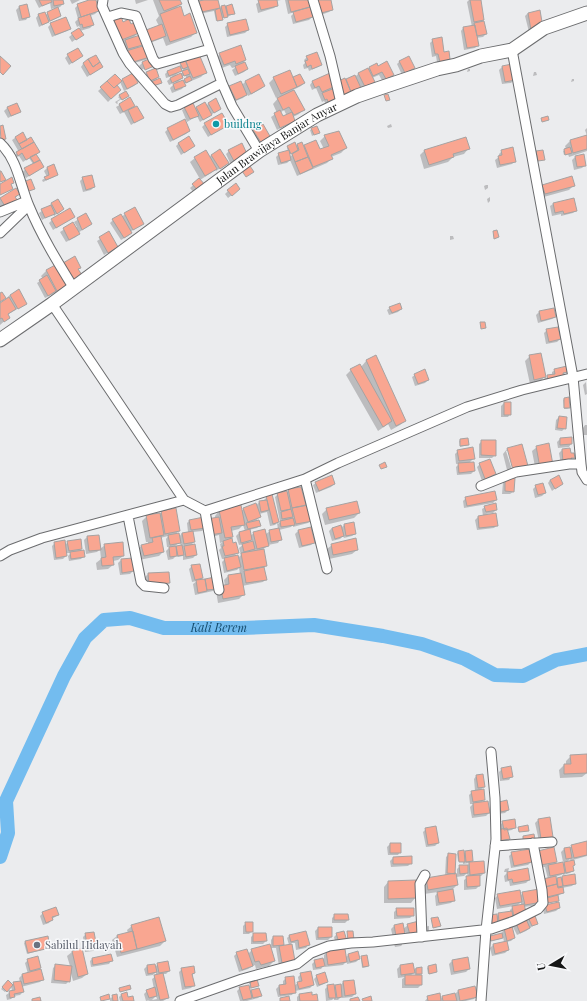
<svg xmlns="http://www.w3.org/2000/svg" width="587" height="1001" font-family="'Playfair Display',serif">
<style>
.shadow{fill:#0003;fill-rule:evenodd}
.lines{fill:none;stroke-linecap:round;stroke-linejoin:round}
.river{stroke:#73bcef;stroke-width:14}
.building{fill:#f9a691;stroke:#a6a3a2}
.street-casing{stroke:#6b6c6e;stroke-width:11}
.secondary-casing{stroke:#6b6c6e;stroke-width:15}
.street{stroke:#fff;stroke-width:9}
.secondary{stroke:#fff;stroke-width:13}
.culture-dot{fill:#0f9aa8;stroke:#f8f9fb;stroke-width:1.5}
.worship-dot{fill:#6b7280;stroke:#f8f9fb;stroke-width:1.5}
.labels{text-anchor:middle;stroke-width:3;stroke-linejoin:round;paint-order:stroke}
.culture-label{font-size:11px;fill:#0d838f;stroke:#f8f9fb;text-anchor:start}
.street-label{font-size:11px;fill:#161717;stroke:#f8f9fb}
.worship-label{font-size:11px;fill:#5b616d;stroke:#f8f9fb;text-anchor:start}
.water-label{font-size:12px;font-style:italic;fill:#174e70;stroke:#f8f9fb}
</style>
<rect width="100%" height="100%" fill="#ebecee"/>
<path class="shadow" d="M35 0H62L63 4 60 7 57 8 60 16 57 18 39 27 36 18 38 15 44 13 45 15 57 9 56 8 51 9 50 2 39 8Z
M70 0H80L72 4Z
M92 0H95L98 11 95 14 90 16 93 25 90 28 80 31 79 37 72 42 69 37 80 28 79 26 77 27 75 22 78 19 75 8 78 5Z
M135 0H148L136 4Z
M153 0H179L181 4 175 9 183 17 196 32 191 37 166 46 163 38 147 44 159 26 156 20 159 16Z
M196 0H217L219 7 215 11 221 7 232 5 234 14 216 21 214 11 199 14 196 5 201 1 197 2Z
M262 0H281L276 1 277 5 274 8 258 13 256 4Z
M285 0H308L309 6 306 10 312 17 309 20 293 24 291 16 295 12 288 14Z
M320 0H329L332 9 329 12 318 16Z
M469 0H480L486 34 483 37 476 38 477 46 475 48 464 50 461 31 463 28 472 27 467 2Z
M19 7 28 17 26 20 19 21 16 10Z
M528 13 542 27 529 32 525 16Z
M122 23 138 33 133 38 142 44 137 49 149 57 143 62 153 66 151 68V66L141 70 139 66 145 60 127 65 125 51 115 45Z
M51 24 70 28 67 31 52 37 48 27Z
M228 24 248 30 245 33 227 37 225 27Z
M433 40 449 59 438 68 436 56 432 57 430 43Z
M220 54 245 60 244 62 247 69 244 72 235 76 232 70 236 67 232 68 230 65 219 69 215 59Z
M68 55 79 58 69 65 65 58Z
M307 57 321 64 318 67 309 71 308 68 304 69 303 65 305 63 304 60Z
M186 61 205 73 201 77 184 84V86L182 89 172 93 170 88 176 82 169 85 167 81 173 76 166 78 165 74 168 71 180 67V65ZM183 69 184 72 175 76 181 70ZM185 75 187 79 177 83 182 78V77Z
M400 61 413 68 411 71 402 75 397 64Z
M83 64 102 67 87 77 81 67Z
M511 66 514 80 511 83 502 84 499 70 502 67Z
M378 67 393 75 383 82 379 75 372 78 374 82 371 85 362 89 361 87 357 91 326 104 324 101 322 102 316 88 312 90 310 85 312 82 330 75 337 83 355 77 359 73 370 68Z
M468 69H470V71L467 72Z
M534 72H536L537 75 533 76Z
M147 73 158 77 154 82 160 83 152 87 144 76Z
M115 76 121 82 123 79 137 83 134 86 124 91 120 82 116 86 120 90 108 102 98 91Z
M274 78H293L304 83 301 86 293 90 303 110 299 114 293 117 294 120 291 123 277 130 271 117 277 113 273 104 280 96 276 98 269 83ZM284 110 287 116 282 118 280 113Z
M572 79H574V81L571 82Z
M245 82 264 86 261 89 248 96 247 94 243 98 233 102 227 89 230 86 242 85Z
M128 95 117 102 118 103 117 104 115 102 120 99 118 97 120 96Z
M130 99 134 106 128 111 142 118 131 125 124 112 120 114 116 107Z
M209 103 220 109 200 122 197 116 187 122 182 110 185 108 195 109 197 107 206 106Z
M16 104 19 112 16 114 8 118 4 111 7 108Z
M205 124 227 125 208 137 202 127Z
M391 124 392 127 388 128 387 126Z
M316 127 319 133 312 136 310 130Z
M587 128V151L569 157 568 154 564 155 563 151 566 149 565 146 570 141 587 136 585 130Z
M168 129 189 131 186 134 170 142 165 132Z
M254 131 270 138 258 146 251 134Z
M22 133 35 154 40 169 26 178 22 172 33 164 29 158 23 162 19 156 15 158 14 156 19 152 12 140Z
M325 136 346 148 341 153 331 157V159L327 163 297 176 290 160 287 163 278 165 276 157 279 154 288 151 287 148 288 147H296L298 145 303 148 305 146 320 150 324 149 320 141ZM295 152 290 157 289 154Z
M179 143 194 146 181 155 176 146Z
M468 149 464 154 453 157 448 162 424 169 420 155 424 151Z
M220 150 228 163 216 171 215 169 211 173 200 180 195 194 190 188 200 179 190 162 195 158 209 157Z
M229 151 247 155 231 165 226 154Z
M502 151 515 161 512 164 497 168 495 160 499 157V154Z
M575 157 585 165 582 168 574 170 572 160Z
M53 166 57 174 54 177 43 182 42 180 47 177 44 171 47 168Z
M83 178 94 187 91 190 83 192 80 181Z
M486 185H488V188L485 190 484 186Z
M542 185H574L569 190 540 198 538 190Z
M16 189 19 194 3 211 0 206V199Z
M228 191 236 192 228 198 225 194Z
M490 197V201L488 203 487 199Z
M574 199 576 210 573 213 561 216V214L552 216 550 206 553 204Z
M57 200 63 209 54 216 53 214 42 220 39 213Z
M135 208 143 224 130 232 131 233 128 236 121 240 110 223 113 220 121 217Z
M86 215 91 224 78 233V234L76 237 66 242 60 232 73 224 75 228 77 227 74 222Z
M74 217 53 230 49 223 52 220Z
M109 233 117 247 104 255 97 241Z
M450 236H453L454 239 450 240Z
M57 265 63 289 45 298 37 283 43 279 41 276 46 271Z
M10 295 26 304 7 315 8 318 0 325V304Z
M390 308 401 309 398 312 389 315 387 310Z
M553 309 555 317 552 319 538 323 536 315 539 312Z
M547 330 560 339 557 342 546 344 544 333Z
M540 354 546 378 548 376 552 375V372L555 370 567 371 564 374 546 383 544 377 541 381 530 384 525 361 530 356Z
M376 357 405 421 400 425 391 430 388 424 378 431 346 375 351 370 361 367 366 361Z
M415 375 428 380 425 383 415 386 412 377Z
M586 382 587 394 585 395 583 385Z
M564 399 569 408 567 409H564L563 400Z
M504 403 510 414 508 417H501V406Z
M559 417 565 428 562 431 555 430 556 420Z
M585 425H587V435H583V428Z
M560 439 571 444 569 447 558 448 557 442Z
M460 440 468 445 460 447 459 441Z
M482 441 495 455 492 458H479V444Z
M521 445 506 451 513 473 508 474 503 454 507 449Z
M537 447 552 465 536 472 532 451Z
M562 450 574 457 570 460 561 465 559 453Z
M458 451 474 458 469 463 474 471 471 474 457 475 456 467 460 463 456 464 455 454Z
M480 464 495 474 492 477 482 481 477 467Z
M506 479 513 492 510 494H502L503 482Z
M550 480 562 483 552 491 548 483Z
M316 483 334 484 331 487 316 493 313 485Z
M536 486 545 493 542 496 535 498 533 489Z
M301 488 305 507 311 520 308 523 293 527V525L291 527 279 530 280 540 278 543 268 545 265 548 263 549 266 565 264 568 266 579 263 582 242 586 244 594 239 599 218 603 216 591 225 586 224 580 228 576 240 574 239 568 237 570 224 573 222 562 226 558 222 559 219 550 221 548 220 544 223 542 220 543 219 535 208 538 206 527 202 531 193 532 194 542 191 545 196 555 193 558 183 560V556L177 557V555L173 559 168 560 166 551 170 547H167L166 539 168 536 160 538 163 552 159 556 139 560 137 550 142 545 148 544V542H146L142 521 147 516 175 510 179 531 174 535 179 537 182 533 188 532 187 523 190 520 204 524 215 518V516L219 511H241L244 509 256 506 259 502 264 501V500L267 497 272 496 278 524 280 522 275 497 278 494 286 493 289 490ZM267 512 270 526 275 525 277 523 278 529 270 531 266 534 254 533 250 536 249 530 257 528 260 525 254 522 260 517 259 514ZM243 525 245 531 239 533 236 536 239 545 244 544 239 548 241 555 238 558 233 557 238 552 232 544 231 538 232 536 231 531 239 529ZM252 539V542L247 544ZM180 542 181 547 175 549V546Z
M466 498 496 500 493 503 464 508 463 501Z
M485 507 496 510 493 513 486 514 497 525 494 528 477 530 475 520 478 517 483 516 482 509Z
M327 509 359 513 354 518 325 525 322 514Z
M353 523 355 534 352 536 344 538 343 536 340 539 332 541 329 531 332 528 340 526 341 528 344 525Z
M311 528 314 542 311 545 299 548 295 534 298 531Z
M87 537 100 549 97 552 86 554 84 540Z
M68 542 81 549 78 552 84 556 81 559 69 561 68 556 71 553H66V556L63 559 54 560 52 546 55 543 65 545Z
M105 545 123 556 118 560 113 561V565L108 569 97 570 96 563 101 559 100 549Z
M332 545 357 550 352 554 329 559 327 549Z
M121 560 133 571 130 574 120 575 118 563Z
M192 566 202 577 198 581 214 578 216 588 213 591 195 595 193 584 197 581 192 582 189 569Z
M168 573 169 583 166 586 146 588 145 577 148 574Z
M571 756 587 773 582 777 560 778 559 770 564 765H566V761Z
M502 769 511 777 509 780 500 781 499 772Z
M476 776 484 787 479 791 484 799 481 803 489 813 486 816 472 818 470 807 473 804H470L469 795 472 792 475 791 474 779Z
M499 803 508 810 505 813 498 814Z
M538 820 552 836 549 839 539 841 535 823Z
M503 822 515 827 512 830 507 831 508 838 506 841 495 843 501 830 500 825Z
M426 829 438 843 435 846 426 847 423 832Z
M586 842 587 856 573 860 574 865 572 867 573 870 570 873 563 875V874L561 875 555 877 556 881 562 877 575 883 572 886 562 888 563 893 557 896 558 900 548 903 547 899 548 879 545 867 538 868 553 848 556 864 562 865 567 861 563 862 561 852 564 849ZM570 859 571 862 566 863Z
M390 844 400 852 398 855H388L387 847Z
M458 852 463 854 465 852 471 861 469 863 483 862 484 873 481 876H479V886L476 889 464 890V880L468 877 467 873 464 876 456 877 457 885 452 890 454 900 451 903 436 906 435 896 438 892 424 894 422 884 426 879 445 876 446 857 449 854 454 874H457V869L460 866H467L469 863 463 864V861H458L457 853Z
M512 853 531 862 528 865 511 868 509 856Z
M393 858 411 863 408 866 391 867 390 861Z
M509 868 508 872H504L505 869Z
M527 869 529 880 526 883 510 886 509 881 505 882 504 876 507 873Z
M388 882 415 898 411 903H384V887Z
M538 890V905L524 907 525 912 497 923 496 917 499 914 510 912V910L514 906 497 909 495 898 498 895 520 896 523 893ZM521 902V906H517Z
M546 906 559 908 556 911 544 914 543 909Z
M397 909 413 915 410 918 394 919V912Z
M43 913 58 915 52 919 49 923 43 925 40 916Z
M335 915 348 920 345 923H332V918Z
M528 916 537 923 526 931 517 935 513 927Z
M418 922 407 938 406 932 401 936 393 938 391 929 394 926 402 924 403 929 408 925Z
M246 923 252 931 249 934H243V926Z
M132 926 165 941 160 946 117 957 112 940 117 936 128 933 127 930Z
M429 926V932L423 934V927Z
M318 928 331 937 328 940H316L315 931Z
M505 929 514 938 511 941 506 942 508 950 505 953 492 956 490 948 493 945 504 942 503 937 501 939 490 941 489 938 502 934V932Z
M343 932 336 946 334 937 337 934Z
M86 934 96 948 93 951 85 952 83 937Z
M254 934 266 941 263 944H251V937Z
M290 935 308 945 306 948 296 950 295 943H291L294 961 279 966 276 948H270L274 961 269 966 256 969 255 965 248 969 239 972 234 956 237 953 248 954 252 950 271 945V940L273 937H283V946L289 945 287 938Z
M25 942 49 948 27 954 24 943Z
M402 942V945L401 946 395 947 394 944Z
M81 949 87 974 82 978 73 981 70 969 69 981 66 984 51 983 53 968 56 965 70 966 67 956 72 952Z
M327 952 345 958 349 954 359 959 356 962 347 964V961L343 965 325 967V964L321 969 313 970 312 964 315 961 324 959V955Z
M362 957 368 966 367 967 362 968 361 958Z
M93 958 111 961 109 964 91 967 90 961Z
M28 960 40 968 36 972 43 979 40 982 21 987 23 992 20 995 14 996 11 999 7 1000 6 995 12 991 11 986 5 992 1 989 8 982 12 985 14 983 20 982 19 978 22 975 28 974 25 963Z
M452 961 469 969 466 972 451 975 449 964Z
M158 964 169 971 166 974H163L168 998 163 1001H148L150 1000 146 1001 144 994 147 991 154 989 152 979 156 976V972L153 975 146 976 144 969 147 966 155 967ZM156 996 157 999 152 1000Z
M413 964V971L416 968 421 974 419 976 421 985 418 988H402V979L405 977 398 978 397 969 400 966ZM415 972V976H410Z
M428 967 436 972 428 974 427 968Z
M182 969 194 973 192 976 194 985 191 988 182 990 179 972Z
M301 974 313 985 310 988 295 991 292 995 278 997 276 989 279 986H283V981L286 978 294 986 299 982 298 977Z
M317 976 327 981 324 984 317 987 314 979Z
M250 982 257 986 249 989 250 992 259 989 260 996 258 998 247 1001H240L237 991 240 988 250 986 249 983Z
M343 982 355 994 352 997 342 998V996L338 1000H334V998L332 1000 326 1001 325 989 328 986 333 988 336 986 341 985Z
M474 987 476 996 474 999 466 1001H425L428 997 440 999 442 997 455 994 458 991Z
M122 994 127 998 132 1001H120L119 997Z
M300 994 311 996 317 1001H297V997Z
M113 996 117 1001H110V999Z"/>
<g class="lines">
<path class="river" id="s1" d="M0 857 8 833 6 801 64 676 85 638 104 620 130 618 164 628H242L314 625 383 636 422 644 465 659 495 675 523 676 556 660 587 654"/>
</g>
<path class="building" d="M39 0H51L52 2 42 6Z
M53 0H63L64 4 54 6Z
M89 0H96L99 11 81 17 77 4Z
M159 0H180L182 4 164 11Z
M204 0H218L220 8 202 12 199 1Z
M258 0H277L278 6 261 10Z
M288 0H309L310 7 291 12Z
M317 0H331L333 10 321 13Z
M470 0H481L484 20 474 22Z
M27 4 30 17 22 19 19 6Z
M232 4 235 14 228 15 226 6Z
M225 5 228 17 224 18 221 6Z
M181 6 184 16 190 13 197 33 170 42 160 14Z
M58 7 61 16 50 21 47 12Z
M310 7 313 17 296 22 293 12Z
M220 8 223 20 217 21 215 10Z
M540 10 543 28 531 30 528 13Z
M45 12 49 22 42 25 38 14Z
M90 14 94 25 83 28 82 24 80 25 78 18Z
M121 16 123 22 129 19 131 24 135 22 139 33 119 41 111 19Z
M66 17 71 29 55 35 50 23Z
M246 19 249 30 230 35 227 23Z
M484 21 487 34 477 36 474 23Z
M162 24 166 36 150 42 146 30Z
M475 25 479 46 467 48 463 27Z
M79 28 84 35 76 40 71 33Z
M140 35 143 45 128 49 125 40Z
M442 37 444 52 449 51 450 59 447 60 448 64 441 66 438 54H435L432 39Z
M146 45 150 57 130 63 126 51Z
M241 45 246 60 236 64 235 61 224 65 219 53Z
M78 48 83 56 72 63 67 54Z
M317 52 322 65 312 69 311 65 307 67 305 61 308 60 306 56Z
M199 54 207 73 193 78 185 60Z
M96 55 100 62 93 67 88 59Z
M0 56 11 66 3 75 0 72Z
M409 56 415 68 405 73 399 61Z
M151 58 154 66 145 70 142 62Z
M88 59 93 67 100 62 103 67 90 75 83 63Z
M186 61 188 67 183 69 180 63Z
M387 61 394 75 386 79 382 72 373 76 369 67 377 63 378 66Z
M245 62 248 69 238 74 235 66Z
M512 64 515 80 505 82 502 66Z
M180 66 182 71 169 76 167 71Z
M156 68 159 77 150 81 146 72Z
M368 68 375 82 365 87 358 73Z
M188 69 190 74 184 76 182 71Z
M290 70 297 87 281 94 273 77Z
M133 73 138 83 127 89 122 79Z
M181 73 183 78 172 83 170 78Z
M330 73 336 86 322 92 319 86 315 88 312 81Z
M115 74 122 81 114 88 107 81Z
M259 74 265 86 251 94 245 81Z
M300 74 305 83 297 87 293 77Z
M355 75 361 88 351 92 346 79Z
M190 76 192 80 186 83 184 79Z
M160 78 162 83 153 86 151 82Z
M345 78 351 92 343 99 336 82Z
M183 80 186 86 175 90 173 84Z
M107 81 114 88 117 85 121 90 111 99 100 87Z
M241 81 247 95 236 100 229 86Z
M335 88 339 98 328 102 327 99 325 100 322 93Z
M294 90 305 110 294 115 289 107 283 110 277 98Z
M126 91 129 96 122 100 119 95Z
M388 94 390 100 386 101 384 95Z
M130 97 135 106 123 112 119 104Z
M216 98 221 109 214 113 208 103Z
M205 102 212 115 203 120 196 107Z
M17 103 21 112 11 116 7 107Z
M193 103 199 116 190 119 184 107Z
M137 106 144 118 134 123 128 110Z
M280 110 283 116 292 112 295 121 280 128 274 113Z
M222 113 229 125 211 135 204 123Z
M548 116 549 120 542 122 541 118Z
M185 119 190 131 173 140 167 128Z
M263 124 271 138 262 144 253 130Z
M3 125 6 139 1 140 0 126Z
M317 126 320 133 314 135 311 128Z
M339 131 347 148 331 155 333 159 313 167 304 145 316 140 320 149 329 146 324 135Z
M23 132 27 140 19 144 15 137Z
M587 135V149L573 153 570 140Z
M189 136 195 146 184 153 178 143Z
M31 137 34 142 22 149 19 144Z
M466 137 470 149 453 154 454 157 429 165 424 150Z
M34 142 40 152 26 160 22 153 18 156 16 152Z
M295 142 298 150 291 154 287 146Z
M302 142 308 157 295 162 292 154 299 150 297 144Z
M242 143 248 156 235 163 228 150Z
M513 147 516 162 500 165 498 156 502 155 501 150Z
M570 147 572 153 565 155 564 149Z
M220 149 229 163 220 169 211 155Z
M206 150 217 169 205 176 194 157Z
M289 150 291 160 281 163 278 153Z
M543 150 545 160 538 161 536 151Z
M36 154 40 160 34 163 30 157Z
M584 154 586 166 577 167 575 156Z
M308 157 313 168 300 174 295 162Z
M40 160 44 167 29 176 24 168Z
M54 164 58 175 46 180 44 177 49 175 47 167Z
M250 166 254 172 246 177 242 171Z
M0 171H1L6 180 0 182Z
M92 175 95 187 86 190 82 177Z
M572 176 575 186 545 194 542 185Z
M12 177 14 183 11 184 13 189 0 195V184Z
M199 178 206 186 199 192 192 184Z
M31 179 35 189 26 192 23 182Z
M236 183 240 189 232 196 227 190Z
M16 188 20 194 15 197 18 201 6 208 0 198Z
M574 198 577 211 564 214 563 211 555 213 553 203Z
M58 199 64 209 57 214 51 203Z
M51 205 55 214 45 218 41 209Z
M135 207 144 224 133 230 124 213Z
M70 208 75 217 56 228 51 219Z
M86 213 92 224 82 230 77 218Z
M121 214 132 233 124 238 112 219Z
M73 222 80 234 69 240 63 228Z
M497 230 499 237 494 239 493 231Z
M109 231 118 247 108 253 99 237Z
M75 256 81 268 78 269 82 275 73 280 63 263Z
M57 264 69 285 57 291 46 270Z
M47 275 56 291 48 296 39 280Z
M19 289 27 304 18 309 10 295Z
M2 292 6 298 0 302V293Z
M9 297 16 309 8 314 10 318 4 322 2 318 0 319V303Z
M400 303 402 309 392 313 389 307Z
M554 308 556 317 541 321 539 311Z
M480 322H485L486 328 481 329Z
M558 327 561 339 549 342 546 329Z
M541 353 546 377 534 380 529 355Z
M376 355 406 421 396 426 366 360Z
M360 364 392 421 383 427 350 369Z
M567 366 568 372 563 373 564 378 548 381 547 375 555 374 554 369Z
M425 369 429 380 418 384 414 374Z
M569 397 570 408H564V398Z
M504 402H511V415H504Z
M559 416 567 417 566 429 557 428Z
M572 437V444L560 445V438Z
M468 438 469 445 460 446V439Z
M481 440H496V456L481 455Z
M549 443 553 465 540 468 536 446Z
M522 444 528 466 513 470 507 448Z
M473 447 475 459 459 461 457 450Z
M570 448 571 453H574L575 458H571L572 462 563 463 562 449Z
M490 459 496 474 485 479 479 463Z
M385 462 387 467 381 469 379 465Z
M474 462 475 471 459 473 458 463Z
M332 475 335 484 319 491 315 482Z
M559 475 563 484 555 489 550 480Z
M505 478H515L514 492 505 491Z
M543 483 546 493 538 495 535 485Z
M301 487 306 505 292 508 288 489Z
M287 491 291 509 281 511 277 493Z
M495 491 497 500 467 506 465 497Z
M272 494 279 522 273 524 266 496Z
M267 500 269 510 261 512 259 501Z
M357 501 360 513 329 520 326 508Z
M256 503 261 517 248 522 243 508Z
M496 503 497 510 486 512 484 506Z
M241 505 245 525 231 527 233 537 225 538 219 510Z
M309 505 313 521 296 524 292 508Z
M176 508 180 531 165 534 161 511Z
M291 509 293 517 282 519 281 512Z
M160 513 164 535 150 538 146 515Z
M496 513 498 526 479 528 478 516Z
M204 517 206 528 191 530 189 520Z
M219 517 222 533 210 535 207 519Z
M293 518 295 525 281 527 280 521Z
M259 520 261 526 248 529 246 523Z
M354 522 356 534 346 536 344 524Z
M341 525 344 536 335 539 332 528Z
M311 527 315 543 302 546 298 530Z
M279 528 282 540 271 542 269 530Z
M250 529 252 540 241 543 239 532Z
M265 529 269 546 257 549 253 532Z
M193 531 195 542 184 544 182 533Z
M179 533 181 543 170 545 168 535Z
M99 535 101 550 89 551 87 536Z
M161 536 164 552 144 556 141 545 153 542 152 538Z
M232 538 233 543 236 542 239 553 225 556 222 546H224L223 541Z
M356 538 358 550 333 555 331 544Z
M81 539 82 549 69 551 67 541Z
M65 540 67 556 56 558 54 542Z
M253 541 255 549 244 552 242 544Z
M123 542 124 556 113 557 114 565 102 566 101 558 106 557 104 544Z
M195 544 197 555 186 557 184 546Z
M182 545 184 555 178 556 176 546Z
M176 546 177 556 170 557 169 547Z
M264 549 267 566 244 570 241 553Z
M84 550 85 557 71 559 70 552Z
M238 555 241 567 227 571 224 558Z
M133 558 134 571 122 573 121 559Z
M200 564 203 578 195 580 191 565Z
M264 567 267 580 246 583 244 571Z
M169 572 170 583 149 585 148 573Z
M241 573 245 595 223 599 220 586 229 584 228 575Z
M215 577 217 589 207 590 205 579Z
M205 579 207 591 198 593 196 580Z
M587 754V773L564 774V764H571L570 755Z
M511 766 513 777 503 779 501 768Z
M483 774 485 787 478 788 476 775Z
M484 789 485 800 473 802 471 791Z
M507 800 509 810 501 812 499 802Z
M488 801 490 813 474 815 473 803Z
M550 817 553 837 541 839 538 819Z
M515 819 516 828 504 830 502 821Z
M528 825 529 831 519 832 518 827Z
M436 826 439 843 428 845 425 828Z
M507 828 510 839 498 841 496 830Z
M534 834 535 839 523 841V836Z
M587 841V855L574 858 571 845Z
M390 843H401V853H390Z
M554 847 557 862 541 865 538 851Z
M570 847 572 858 566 859 564 848Z
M530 849 532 862 514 866 511 852Z
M464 850 465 862H459L458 851Z
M472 850 473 861 466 862 465 851Z
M448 853 456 854 455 874 447 873Z
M412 856V864H393V857Z
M574 860 575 865 573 866 574 871 566 873 564 862Z
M484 861 485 873 470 875 469 862Z
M563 862 565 873 550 876 548 865Z
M459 865H468V873L460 874Z
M528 868 530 880 513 883 512 879 508 880 507 872Z
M456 873 458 885 428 890 426 878Z
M575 874 576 884 563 886 562 876Z
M480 875V886L467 887 466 876Z
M556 876 557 884 545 887 543 879Z
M561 877 563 886 558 887 557 878Z
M416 880V898L388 899V881Z
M557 884 558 888 563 887 564 893 547 897 545 887Z
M453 889 455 901 439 903 437 892Z
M539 889 542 902 525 905 522 892Z
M520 890 522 902 500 906 497 894Z
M558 895 559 901 548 903 547 898Z
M559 902 560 908 547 912 545 905Z
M524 904 526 912 519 913V917L514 918 512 906Z
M56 907 59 915 52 917 53 920 46 923 42 912Z
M396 908H414V916H397Z
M512 911 513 918 499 921 498 913Z
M534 913 538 924 532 926 527 915Z
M334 914H348L349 920H334Z
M497 914 498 924 491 926 490 915Z
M159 917 166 941 137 949 131 925Z
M438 917 441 926 433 928 431 918Z
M526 919 530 928 520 933 516 923Z
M419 921 421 933 410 935 407 924Z
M245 922H253V932H246Z
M403 923 405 934 396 936 394 925Z
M512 926 515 938 507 941 504 928Z
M318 927H332V937L318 938Z
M133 931 137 949 121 953 117 935Z
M306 931 310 945 299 948 298 940 291 942 289 935Z
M344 931 347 941 339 943 336 933Z
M347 931H353L354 940 348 941Z
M94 932 97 948 88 950 85 933Z
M253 933H266L267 941 253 942Z
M502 933 503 938 491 941 490 936Z
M48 936 50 948 28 953 25 941Z
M273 936H283L284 945 273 946Z
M507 941 509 950 495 954 493 944Z
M270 944 275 961 261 965 259 961 255 962 251 949Z
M292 944 295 961 282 963 279 946Z
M82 948 88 974 78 977 72 951Z
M247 949 253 966 242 970 236 952Z
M345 949 347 962 328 965 326 951Z
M358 951 360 959 350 962 348 954Z
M111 954 113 961 93 965 92 958Z
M367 955 369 966 363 967 361 956Z
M38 956 41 968 30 971 27 959Z
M468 957 470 969 454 972 452 960Z
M323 958 325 966 316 968 314 960Z
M168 961 170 971 159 973 157 963Z
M413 963 415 973 401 975 400 965Z
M55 964 72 966 70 982 54 980Z
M155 964 157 972 148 974 147 965Z
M436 964 437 972 429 974 428 966Z
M194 966 195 973 192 974 195 986 185 987 181 968Z
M422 967V974H416V968Z
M41 969 44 980 24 984 22 974Z
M311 971 314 985 299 989 297 982 302 981 300 973Z
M325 972 328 982 319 985 316 975Z
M163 973 169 998 160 1000 154 975Z
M405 975H422V985H405Z
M294 976 296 993 280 995 279 985 286 984 285 977Z
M257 979 259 986 251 988 250 981Z
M8 980 13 985 7 992 2 987Z
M354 980 356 994 345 996 343 981Z
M21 981 24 992 14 994 15 997 10 998 9 991 15 990 13 982Z
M334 984 336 998H329L327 985Z
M341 984 342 997 337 998 335 985Z
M130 985 131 989 120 992 119 988Z
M249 985 252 998 243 1000 239 987Z
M475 986 478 997 460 1001 458 990Z
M155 987 157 996 149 998 146 990Z
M259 988 262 996 253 998 251 990Z
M127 992 128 997 133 996 134 1001H123L121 994Z
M312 992V995L317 994 318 1001H300L299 994Z
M440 993 441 1001H428L427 996Z
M455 993 457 1001H443L442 996Z
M109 994 110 999 101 1001 100 997Z
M117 994 118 1001H113L112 995Z
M289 996 290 1001H280V998Z
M371 996 372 1001H363L362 999Z
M40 997 41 1001H32V999Z
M358 997 360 1001H350V999Z"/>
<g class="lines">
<defs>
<path id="street" d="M103 0 102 6 123 53 130 64 165 104 171 107 178 105 222 83
M193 0 222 83 232 106 259 151
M313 0 330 56 341 103
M108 17 121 13 136 16 153 59 157 64 210 49
M512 50 573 377 581 464
M0 143C18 160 20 185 29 206 41 235 57 261 73 287
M0 212 27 201
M0 233 28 206
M52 304 184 500 205 511 305 479 338 463 467 407 522 390 587 374
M305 479 327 569
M481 486 516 472 569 464H581L582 472 587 480
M205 511 219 590
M128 516 141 582 145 586 164 588
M0 556 10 550 42 538 184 500
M495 846 552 842
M422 937 420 884 425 875
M180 1001 242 979 297 964 311 953 329 946 351 943 373 942 491 929 514 921 538 909 543 903 542 890 533 843
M481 1001 486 930 496 839 495 798 491 752"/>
<g id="secondary">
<path id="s2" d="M0 340 52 304 259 151 317 115 357 96 380 88 437 69 456 65 481 56 512 50 544 28 587 13"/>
</g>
</defs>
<use href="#street" class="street-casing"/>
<use href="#secondary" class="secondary-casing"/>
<use href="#street" class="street"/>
<use href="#secondary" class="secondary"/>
</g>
<circle class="culture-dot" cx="216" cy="124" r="4"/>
<circle class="worship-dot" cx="37" cy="945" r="4"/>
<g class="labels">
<g class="culture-label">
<text x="224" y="128">buildng</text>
</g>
<g class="street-label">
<text dy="4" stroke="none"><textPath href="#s2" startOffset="340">Jalan Brawijaya Banjar Anyar</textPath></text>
</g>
<g class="worship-label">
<text x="45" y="949">Sabilul Hidayah</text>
</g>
<g class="water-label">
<text dy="4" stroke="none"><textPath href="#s1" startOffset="381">Kali Berem</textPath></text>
</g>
</g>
<g transform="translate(551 965) rotate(260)" stroke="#f8f9fb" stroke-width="3" paint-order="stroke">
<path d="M0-3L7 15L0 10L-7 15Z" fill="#161717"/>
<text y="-6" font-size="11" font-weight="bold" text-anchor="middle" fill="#161717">U</text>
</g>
</svg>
